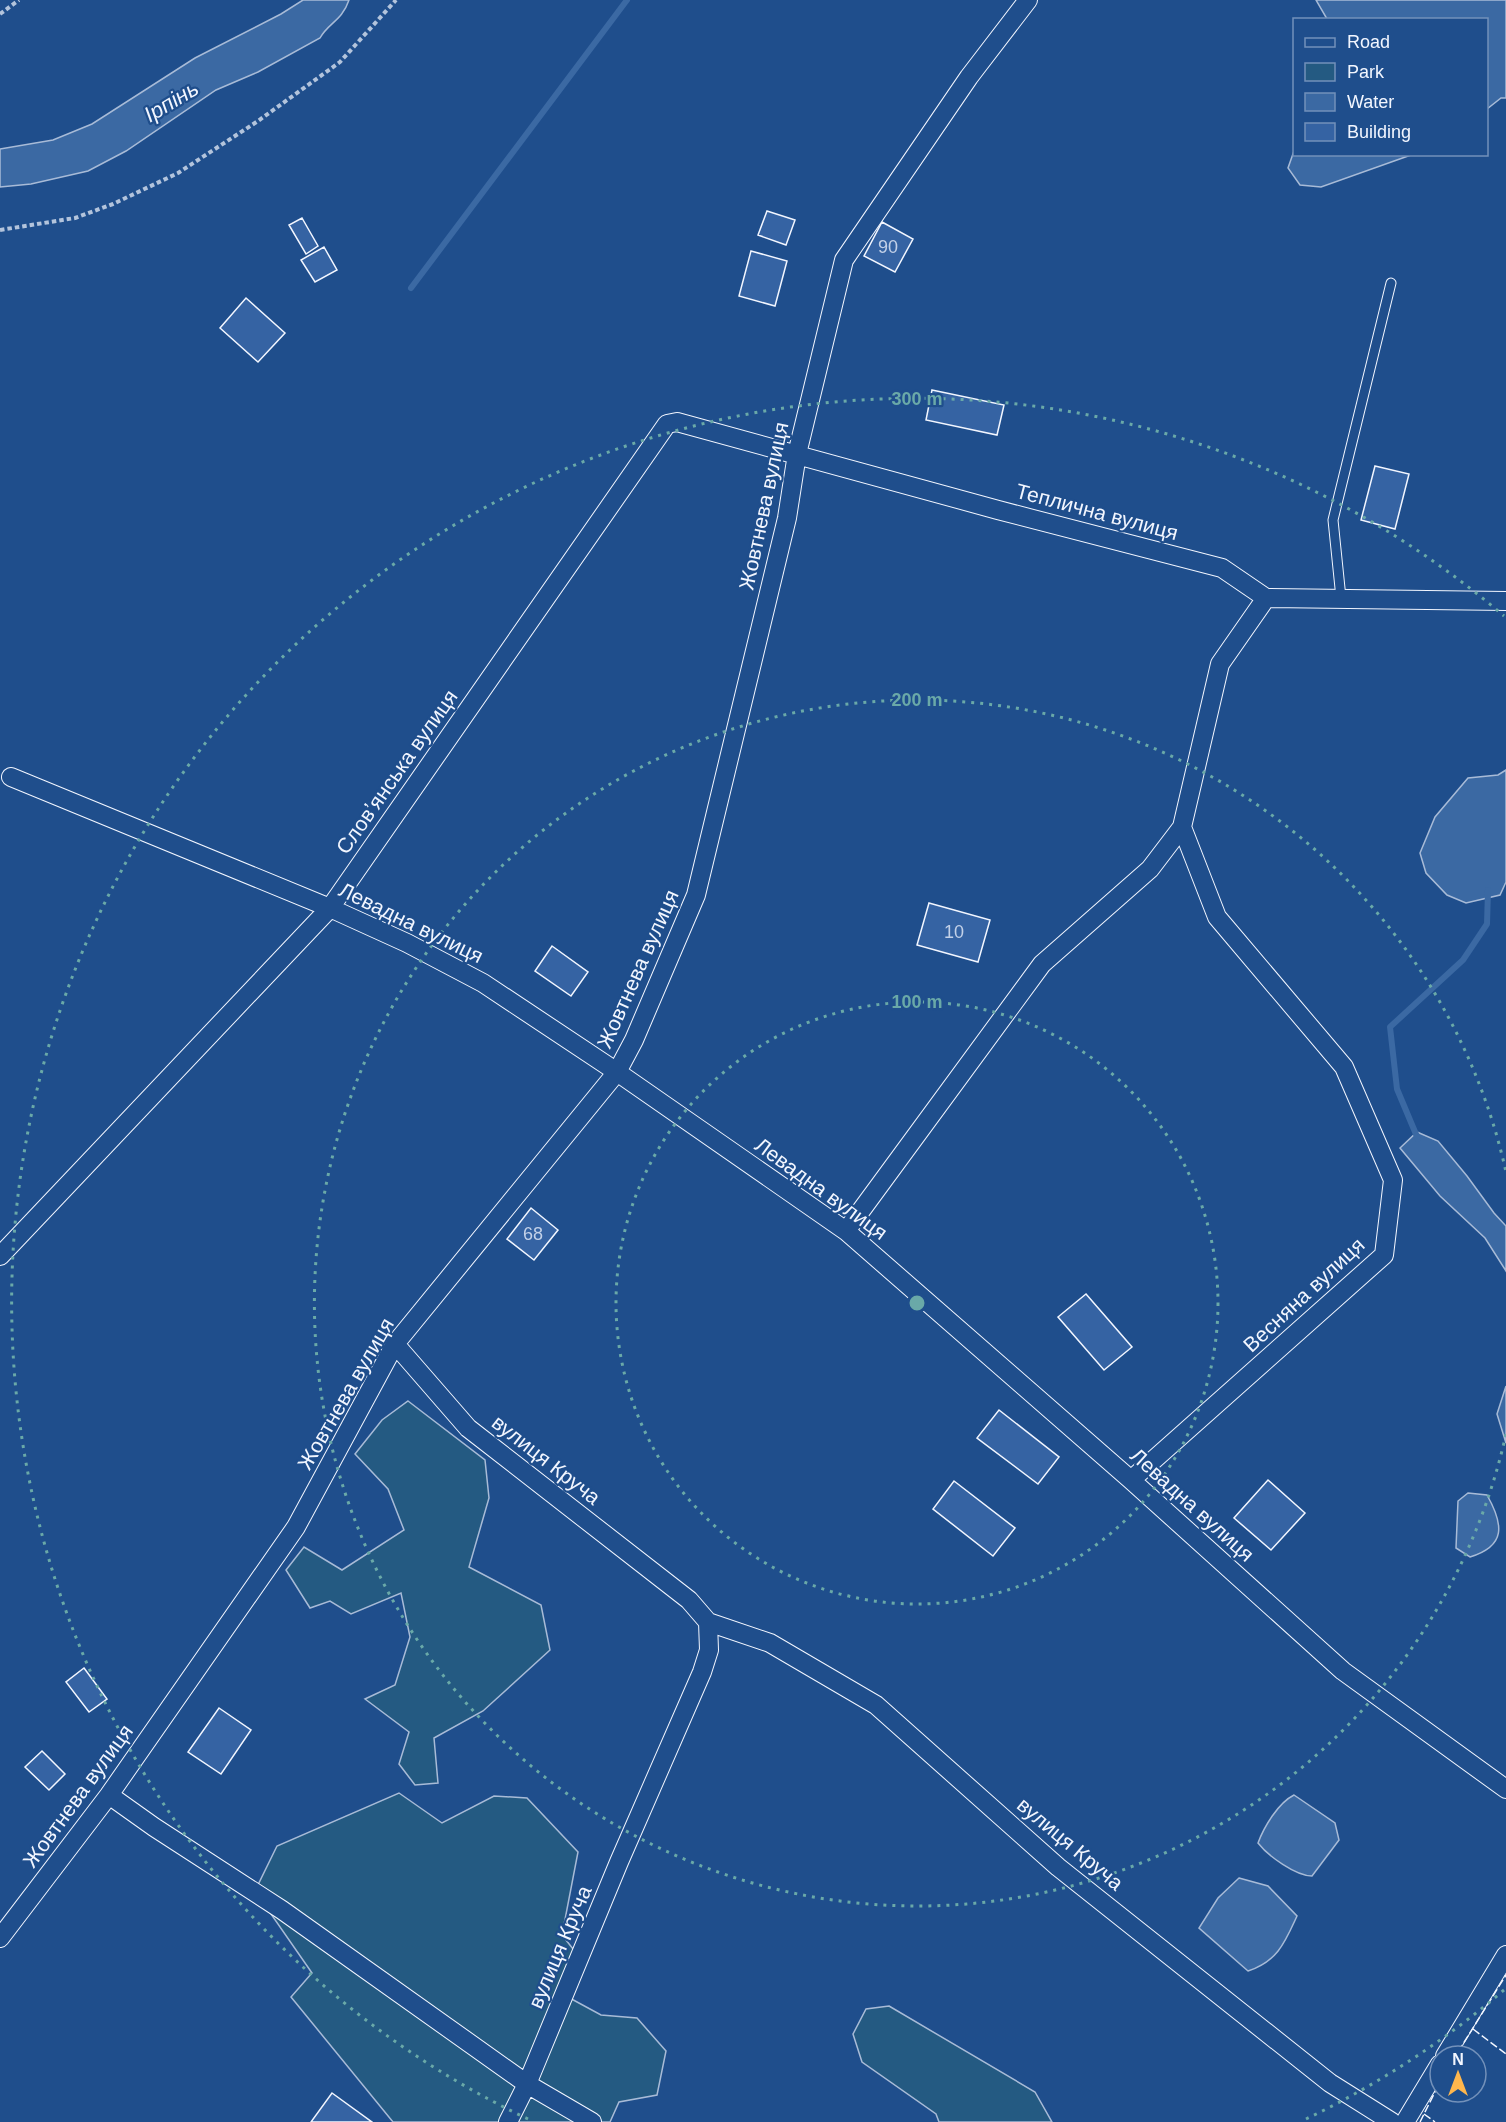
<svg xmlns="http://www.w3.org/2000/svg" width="1506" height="2122" font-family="Helvetica,sans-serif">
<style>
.green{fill:#245a82;stroke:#a8bbd7;stroke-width:1.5}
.water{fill:#3b69a3;stroke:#a8bbd7;stroke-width:1.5}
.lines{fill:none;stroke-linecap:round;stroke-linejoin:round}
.stream{stroke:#3b69a3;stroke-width:6}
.building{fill:#3563a3;stroke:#f2f6ff;stroke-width:1.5}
.service-casing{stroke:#f2f6ff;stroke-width:11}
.minor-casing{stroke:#f2f6ff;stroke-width:20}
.path{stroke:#b3c4dc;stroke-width:4;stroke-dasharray:4.5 3;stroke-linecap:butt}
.service{stroke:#1f4e8c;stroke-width:9}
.minor{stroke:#1f4e8c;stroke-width:18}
.fence{stroke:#f2f6ff;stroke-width:1.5;stroke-dasharray:8 3;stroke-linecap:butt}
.ring{fill:none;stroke:#6aa9a8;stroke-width:3;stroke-dasharray:3 6}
.labels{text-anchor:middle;stroke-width:4.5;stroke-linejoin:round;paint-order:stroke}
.number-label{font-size:18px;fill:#c3d1e8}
.street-label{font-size:21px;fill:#f2f6ff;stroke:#1f4e8c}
.water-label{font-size:22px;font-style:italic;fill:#f2f6ff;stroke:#1f4e8c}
.centre{fill:#6aa9a8;stroke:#1f4e8c;stroke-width:3}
.ring-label{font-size:18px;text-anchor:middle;font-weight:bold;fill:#6aa9a8;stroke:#1f4e8c;stroke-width:4.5;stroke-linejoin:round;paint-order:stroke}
</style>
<rect width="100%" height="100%" fill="#1f4e8c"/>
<path class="green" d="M408 1401 485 1460 489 1498 469 1567 541 1605 550 1650 483 1711 434 1738 438 1783 415 1785 399 1764 409 1732 365 1699 395 1685 410 1637 401 1593 351 1614 330 1601 310 1608 286 1570 304 1547 342 1570 404 1530 388 1489 355 1454 382 1420Z
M399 1793 442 1823 494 1796 527 1798 578 1852 562 1935 577 1954 566 1996 601 2015 637 2018 666 2051 657 2095 619 2102 610 2122H393L291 1997 312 1973 255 1891 277 1846Z
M889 2006 1035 2092 1052 2122H939L936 2114 862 2062 853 2034 866 2009Z"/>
<path class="water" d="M303 0H349C342 21 328 23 320 38L258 72 216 90 126 151 88 171 31 184 0 187V149L53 140 92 124 195 58 281 14Z
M1316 0H1506V98H1501L1487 109 1486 20 1327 19Z
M1294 151V154L1411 155 1321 187 1300 185 1288 168Z
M1506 770V882L1500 895 1466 903 1447 895 1426 873 1420 853 1435 817 1468 778 1498 775Z
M1417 1132 1438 1141 1467 1176 1494 1213 1506 1226V1271L1485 1238 1440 1196 1400 1148Z
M1506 1386V1443L1497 1414Z
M1468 1493 1487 1495C1504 1525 1506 1546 1470 1557L1456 1548 1458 1501Z
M1294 1795 1335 1823 1339 1840 1312 1876C1296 1876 1268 1856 1258 1843 1264 1827 1278 1803 1294 1795Z
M1239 1878 1268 1886 1297 1916C1285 1942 1278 1961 1248 1971L1199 1928 1218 1898Z"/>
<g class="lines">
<path class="stream" d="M411 288 627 0
M1418 1139 1397 1089 1390 1027 1463 960 1487 924 1488 890"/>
</g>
<path class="building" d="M767 211 795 220 786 245 758 235Z
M302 218 318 246 306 254 289 225Z
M882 222 913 239 895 272 864 256Z
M324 247 337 270 315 282 301 260Z
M751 251 787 261 775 306 739 296Z
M246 298 285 333 258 362 220 328Z
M932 390 1004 405 997 435 926 420Z
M1375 466 1409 474 1395 529 1361 520Z
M929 903 990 920 978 962 917 945Z
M552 946 588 972 571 996 535 971Z
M531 1208 558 1230 534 1260 507 1239Z
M1086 1294 1132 1347 1104 1370 1058 1317Z
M999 1410 1059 1457 1038 1484 977 1438Z
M1268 1480 1305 1513 1271 1550 1234 1518Z
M954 1481 1015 1528 993 1556 933 1509Z
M84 1668 107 1699 89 1712 66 1682Z
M219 1708 251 1730 221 1774 188 1752Z
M42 1751 65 1774 49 1790 25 1767Z
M332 2093 372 2122H311Z"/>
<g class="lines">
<defs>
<path id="service" d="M1341 598 1333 520 1391 283"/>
<path id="minor" d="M11 777 330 908 407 943 483 983 617 1072 846 1231 1131 1480 1343 1671 1506 1789
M846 1231 1042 964 1150 869 1182 827
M0 1256 330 908 667 424 677 422 998 510 1222 568 1266 598 1506 601
M395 1344 468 1428 689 1600 708 1622 709 1650 702 1672 619 1862 527 2084 592 2122
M1131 1480 1384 1255 1393 1180 1344 1067 1217 917 1182 827 1220 664 1266 598
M708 1622 770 1643 876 1705 1058 1867 1330 2083 1392 2122
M109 1795 154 1827 282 1910 527 2084 508 2122
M0 1938 109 1795 296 1527 395 1344 617 1072 634 1040 696 895 787 518 797 454 844 260 969 77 1028 0
M1445 2056 1506 1955
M1405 2122 1440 2064"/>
</defs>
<use href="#service" class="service-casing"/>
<use href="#minor" class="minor-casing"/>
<path class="path" d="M0 14 19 0
M0 230 75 218 113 204 178 173 258 121 340 62 396 0"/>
<use href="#service" class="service"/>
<use href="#minor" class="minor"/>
<path class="fence" d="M1473 2029 1506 2054
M1458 2052 1506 1975
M1424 2114 1435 2122
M1420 2122 1440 2082"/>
</g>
<g class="ring">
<circle cx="917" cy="1303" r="301"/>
<path d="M1506 1434A603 603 0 1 1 1506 1172"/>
<path d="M1504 1990A904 904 0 0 1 1306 2119M528 2119A904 904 0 1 1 1504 616"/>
</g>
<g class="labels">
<g class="number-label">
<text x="888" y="253">90</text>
<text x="954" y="938">10</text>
<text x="533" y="1240">68</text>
</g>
<g class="street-label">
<text transform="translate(764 506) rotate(-78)" y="7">Жовтнева вулиця</text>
<text transform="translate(1097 512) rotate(15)" y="7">Теплична вулиця</text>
<text transform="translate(397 772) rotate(-55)" y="7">Словʼянська вулиця</text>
<text transform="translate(411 923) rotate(26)" y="7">Левадна вулиця</text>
<text transform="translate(638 969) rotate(-66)" y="7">Жовтнева вулиця</text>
<text transform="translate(821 1189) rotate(36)" y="7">Левадна вулиця</text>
<text transform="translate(1304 1295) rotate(-43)" y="7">Весняна вулиця</text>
<text transform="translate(346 1394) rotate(-60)" y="7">Жовтнева вулиця</text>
<text transform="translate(546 1460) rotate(38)" y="7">вулиця Круча</text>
<text transform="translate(1192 1505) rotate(42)" y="7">Левадна вулиця</text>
<text transform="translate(78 1796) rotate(-54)" y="7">Жовтнева вулиця</text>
<text transform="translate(1070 1844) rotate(40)" y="7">вулиця Круча</text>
<text transform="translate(560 1947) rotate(-67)" y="7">вулиця Круча</text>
</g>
<g class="water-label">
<text transform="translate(171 101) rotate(-31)" y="8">Ірпінь</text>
</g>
</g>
<circle cx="917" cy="1303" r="9" class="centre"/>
<g class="ring-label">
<text x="917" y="405">300 m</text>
<text x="917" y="706">200 m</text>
<text x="917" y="1008">100 m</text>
</g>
<rect x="1293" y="18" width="195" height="138" fill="#1f4e8c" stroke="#7391ba" stroke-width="1.5"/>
<rect x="1305" y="38" width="30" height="9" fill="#1f4e8c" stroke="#7391ba" stroke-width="1.5"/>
<text x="1347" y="48" font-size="18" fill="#f2f6ff">Road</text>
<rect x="1305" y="63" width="30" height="18" fill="#245a82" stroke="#7391ba" stroke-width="1.5"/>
<text x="1347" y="78" font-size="18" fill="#f2f6ff">Park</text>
<rect x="1305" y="93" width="30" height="18" fill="#3b69a3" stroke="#7391ba" stroke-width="1.5"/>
<text x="1347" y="108" font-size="18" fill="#f2f6ff">Water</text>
<rect x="1305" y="123" width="30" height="18" fill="#3563a3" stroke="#7391ba" stroke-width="1.5"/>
<text x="1347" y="138" font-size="18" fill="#f2f6ff">Building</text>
<g transform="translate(1458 2074)"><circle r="28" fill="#1f4e8c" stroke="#7391ba" stroke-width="1.5"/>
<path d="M0-4.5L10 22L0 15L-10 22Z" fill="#ffb74d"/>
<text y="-9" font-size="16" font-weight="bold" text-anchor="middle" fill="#f2f6ff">N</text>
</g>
</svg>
